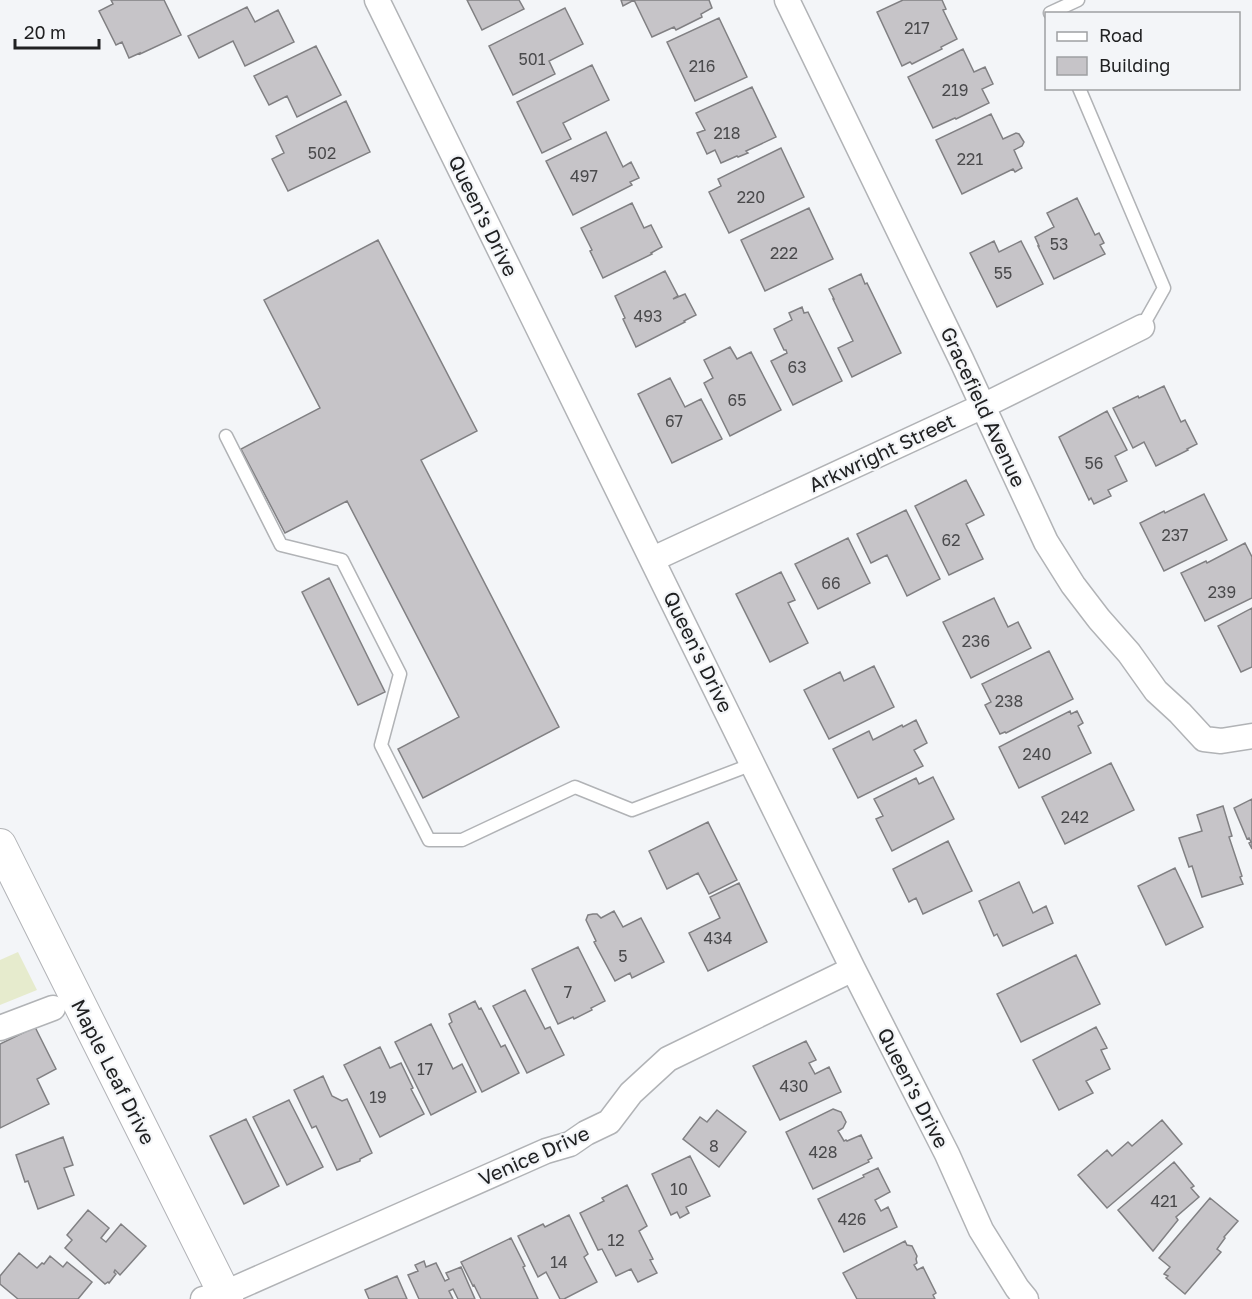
<svg xmlns="http://www.w3.org/2000/svg" width="1252" height="1299" font-family="'Golos Text',sans-serif">
<style>
.green{fill:#e6ebcd}
.building{fill:#c6c4c8;stroke:#818083;stroke-width:1.5}
.lines{fill:none;stroke-linecap:round;stroke-linejoin:round}
.service-casing{stroke:#b1b3b6;stroke-width:15}
.minor-casing{stroke:#b1b3b6;stroke-width:27}
.tertiary-casing{stroke:#b1b3b6;stroke-width:34}
.service{stroke:#fff;stroke-width:12}
.minor{stroke:#fff;stroke-width:24}
.tertiary{stroke:#fff;stroke-width:32}
.labels{text-anchor:middle;stroke-width:4.5;stroke-linejoin:round;paint-order:stroke}
.number-label{font-size:16px;fill:#4a4a4c}
.street-label{font-size:20px;fill:#202122;stroke:#f3f5f8}
</style>
<rect width="100%" height="100%" fill="#f3f5f8"/>
<path class="green" d="M18 952 37 990 0 1005V960Z"/>
<path class="building" d="M111 0H164L181 35 140 54V53L129 58 122 42 116 45 99 11 113 4Z
M467 0H519L524 9 482 30Z
M621 0H709L712 8 701 14 702 17 676 30 674 27 652 37 634 0 623 6Z
M903 0H942L946 9 943 10 957 39 941 47 942 49 912 64 910 62 902 66 877 12Z
M247 7 255 22 278 10 294 42 245 66 233 41 199 58 188 36Z
M565 8 583 44 549 61 555 74 513 95 489 46Z
M719 18 747 77 695 101 667 42Z
M316 46 341 95 297 117 287 96 269 105 254 76Z
M963 49 974 72 985 67 993 84 982 89 989 103 956 119 955 118 933 128 908 77Z
M592 65 609 100 563 123 571 139 542 153 517 102Z
M752 87 776 137 746 151 748 153 738 157 737 156 721 163 715 150 707 154 697 133 705 130 696 113Z
M346 101 370 152 288 191 272 159 284 153 276 136Z
M991 114 1003 139 1016 133 1019 134 1024 142 1022 146 1014 150 1022 168 1015 172 1013 169 962 194 936 140Z
M606 132 623 167 631 162 639 178 630 182 632 185 573 215 546 161Z
M781 148 804 197 729 233 709 192 721 186 718 179Z
M1077 198 1095 235 1099 233 1104 243 1100 245 1105 254 1054 279 1038 246H1039L1035 237 1054 227 1047 213Z
M632 203 644 228 651 225 662 247 651 253 652 254 603 278 590 251 592 250 581 228Z
M809 208 833 259 765 291 741 240Z
M378 240 477 431 421 460 559 727 423 798 398 749 459 717 347 501 285 533 241 449 320 408 264 300Z
M994 241 999 252 1021 241 1043 284 997 307 970 253Z
M665 271 678 296 673 299 685 294 696 315 684 321 685 322 636 347 623 319 625 318 615 296Z
M861 274 865 284 867 283 901 353 852 377 838 348 853 341 833 299H834L829 289Z
M802 307 804 313 808 312 842 381 793 405 771 361 787 353 786 350H784L774 329 792 320 789 313Z
M730 347 737 359 751 352 781 410 730 436 704 383 713 378 704 360Z
M670 378 685 407 701 399 722 439 672 463 638 394Z
M1164 386 1181 422 1185 420 1197 444 1187 449 1188 450 1156 466 1144 442 1133 448 1113 408 1138 396 1139 398Z
M1107 411 1127 450 1115 456 1127 481 1108 490 1111 496 1094 504 1091 498 1089 500 1059 437Z
M966 480 984 515 966 524 983 559 949 575 915 506Z
M1204 494 1227 540 1164 571 1140 523 1164 511 1165 513Z
M906 510 940 579 907 596 887 555 871 563 857 534Z
M848 538 870 583 818 609 795 564Z
M1245 543 1252 557V598L1205 621 1181 573 1206 561 1207 563Z
M781 572 795 600 788 603 808 643 770 662 736 594Z
M329 578 385 692 358 705 302 592Z
M994 598 1008 627 1018 622 1031 648 971 678 943 622Z
M1252 608V667L1241 672 1218 626Z
M1049 651 1073 699 1006 733 1005 732 1000 734 985 705 991 702 982 684Z
M874 666 894 707 829 739 804 690 840 672 844 681Z
M1070 711 1071 714 1077 711 1083 723 1078 726 1091 753 1019 788 999 747Z
M916 720 927 743 914 750 923 766 858 798 833 749 869 731 873 740 902 725 903 727Z
M1111 763 1134 810 1065 844 1042 797Z
M933 777 954 819 892 851 876 819 883 816 874 799 916 778 919 784Z
M1252 799V849L1249 843 1251 842 1249 838 1247 839 1234 808Z
M1223 806 1232 836 1229 837 1242 876 1240 877 1243 884 1202 897 1192 866 1189 867 1179 838 1202 831 1197 815Z
M708 822 737 880 709 894 698 873 667 889 649 851Z
M948 841 972 891 923 914 916 898 909 902 893 869Z
M1175 868 1203 927 1166 945 1138 886Z
M1019 882 1033 913 1046 906 1053 923 1003 946 997 934 994 936 979 901Z
M739 883 767 942 708 971 689 933 720 918 710 897Z
M614 911 623 927 641 918 664 962 632 978 630 973 615 981 594 942 596 941 586 920 588 915 593 914H597L601 918Z
M578 947 605 1001 591 1008 592 1010 574 1019 573 1017 558 1024 532 969Z
M1076 955 1100 1004 1021 1042 997 994Z
M525 990 545 1029 550 1027 564 1055 527 1073 493 1006Z
M475 1001 479 1009 481 1008 501 1047 505 1045 519 1073 482 1092 449 1024 452 1022 449 1014Z
M431 1024 453 1069 462 1064 476 1092 431 1115 395 1042Z
M35 1027 56 1069 37 1079 49 1104 0 1128V1044Z
M1096 1027 1107 1048 1101 1050 1110 1069 1086 1081 1093 1093 1059 1110 1033 1060Z
M806 1041 816 1060 809 1063 815 1074 829 1067 841 1092 780 1120 753 1066Z
M380 1047 390 1068 401 1063 413 1088 411 1089 424 1114 380 1137 344 1065Z
M323 1076 332 1096 342 1101 347 1099 372 1153 360 1159V1161L337 1170 316 1126 312 1128 294 1090Z
M289 1100 323 1167 287 1185 253 1117Z
M833 1109 841 1112 846 1122 843 1128 838 1131 844 1141 846 1140 847 1141 861 1135 872 1158 868 1160 869 1162 813 1189 786 1132Z
M717 1110 746 1132 719 1167 683 1139 700 1117 707 1122Z
M246 1119 279 1186 244 1204 210 1136Z
M1162 1120 1182 1144 1107 1208 1078 1175 1107 1150 1112 1156 1128 1142 1132 1146Z
M63 1137 73 1165 64 1168 74 1195 38 1209 28 1181 25 1182 16 1155Z
M690 1156 710 1196 686 1207 689 1213 680 1218 677 1212 671 1215 652 1174Z
M1174 1162 1194 1186 1191 1188 1199 1197 1176 1217 1178 1220 1153 1251 1118 1210Z
M878 1168 890 1192 875 1200 881 1211 888 1207 897 1227 844 1252 818 1199 864 1177 863 1175Z
M627 1185 647 1226 639 1231 653 1259 650 1260 657 1273 638 1282 631 1269 616 1276 602 1249 598 1250 580 1213 604 1201 602 1198Z
M1210 1198 1238 1221 1224 1237 1225 1238 1217 1249 1221 1252 1185 1294 1166 1278 1168 1276 1164 1274 1170 1267 1159 1258Z
M88 1210 109 1228 101 1238 106 1242 121 1224 146 1246 120 1275 115 1270 114 1272 116 1274 109 1283 108 1282 105 1284 65 1248 72 1240 67 1235Z
M569 1215 588 1254 584 1257 597 1282 564 1299H560L546 1272 538 1277 518 1236 543 1224 545 1227Z
M511 1238 525 1266 523 1267 538 1299H481L474 1285 473 1286 461 1262Z
M905 1241 907 1245 912 1246 917 1256 916 1259 917 1263 914 1265 917 1270 923 1267 936 1293 933 1295 935 1299H857L843 1273Z
M19 1253 37 1268 42 1263 44 1264 50 1256 63 1267 67 1262 92 1282 78 1299H18L0 1284V1276Z
M424 1261 426 1267 436 1263 445 1281 449 1279 446 1273 461 1267 475 1299H458L453 1289 449 1291 453 1299H419L408 1275 418 1271 415 1265Z
M397 1276 407 1299H369L365 1290Z"/>
<g class="lines">
<defs>
<path id="service" d="M1050 13 1078 0
M1079 88 1164 288 1142 327
M226 436 281 545 342 560 400 674 381 745 429 840H462L575 787 632 810 753 764"/>
<path id="minor" d="M377 0 853 969 947 1154 981 1230 1017 1288 1026 1299
M787 0 961 359 1046 542 1073 585 1099 619 1129 653 1156 691 1180 713 1204 739 1221 741 1252 736
M653 559 983 406 1142 327
M0 1028 53 1008
M203 1299 225 1293 546 1151 570 1144 586 1133 609 1122 631 1093 668 1059 853 969"/>
<path id="tertiary" d="M0 845 227 1299"/>
</defs>
<use href="#service" class="service-casing"/>
<use href="#minor" class="minor-casing"/>
<use href="#tertiary" class="tertiary-casing"/>
<use href="#service" class="service"/>
<use href="#minor" class="minor"/>
<use href="#tertiary" class="tertiary"/>
</g>
<g class="labels">
<g class="number-label">
<text x="917" y="34">217</text>
<text x="532" y="65">501</text>
<text x="702" y="72">216</text>
<text x="955" y="96">219</text>
<text x="727" y="139">218</text>
<text x="322" y="159">502</text>
<text x="970" y="165">221</text>
<text x="584" y="182">497</text>
<text x="751" y="203">220</text>
<text x="1059" y="250">53</text>
<text x="784" y="259">222</text>
<text x="1003" y="279">55</text>
<text x="648" y="322">493</text>
<text x="797" y="373">63</text>
<text x="737" y="406">65</text>
<text x="674" y="427">67</text>
<text x="1094" y="469">56</text>
<text x="1175" y="541">237</text>
<text x="951" y="546">62</text>
<text x="831" y="589">66</text>
<text x="1222" y="598">239</text>
<text x="976" y="647">236</text>
<text x="1009" y="707">238</text>
<text x="1037" y="760">240</text>
<text x="1075" y="823">242</text>
<text x="718" y="944">434</text>
<text x="623" y="962">5</text>
<text x="568" y="998">7</text>
<text x="425" y="1075">17</text>
<text x="794" y="1092">430</text>
<text x="378" y="1103">19</text>
<text x="714" y="1152">8</text>
<text x="823" y="1158">428</text>
<text x="679" y="1195">10</text>
<text x="1164" y="1207">421</text>
<text x="852" y="1225">426</text>
<text x="616" y="1246">12</text>
<text x="559" y="1268">14</text>
</g>
<g class="street-label">
<text transform="translate(483 216) rotate(64)" y="7">Queen's Drive</text>
<text transform="translate(983 407) rotate(65)" y="7">Gracefield Avenue</text>
<text transform="translate(882 453) rotate(-25)" y="7">Arkwright Street</text>
<text transform="translate(698 652) rotate(64)" y="7">Queen's Drive</text>
<text transform="translate(113 1072) rotate(63)" y="7">Maple Leaf Drive</text>
<text transform="translate(913 1088) rotate(63)" y="7">Queen's Drive</text>
<text transform="translate(534 1156) rotate(-24)" y="7">Venice Drive</text>
</g>
</g>
<rect x="1045" y="12" width="195" height="78" fill="#f3f5f8" stroke="#9fa0a2" stroke-width="1.5"/>
<rect x="1057" y="32" width="30" height="9" fill="#ffffff" stroke="#9fa0a2" stroke-width="1.5"/>
<text x="1099" y="42" font-size="18" fill="#202122">Road</text>
<rect x="1057" y="57" width="30" height="18" fill="#c6c4c8" stroke="#9fa0a2" stroke-width="1.5"/>
<text x="1099" y="72" font-size="18" fill="#202122">Building</text>
<path d="M15 39v9h84v-9" fill="none" stroke="#202122" stroke-width="3"/>
<text x="24" y="39" font-size="18" fill="#202122" stroke="#f3f5f8" stroke-width="4.5" paint-order="stroke">20 m</text>
</svg>
